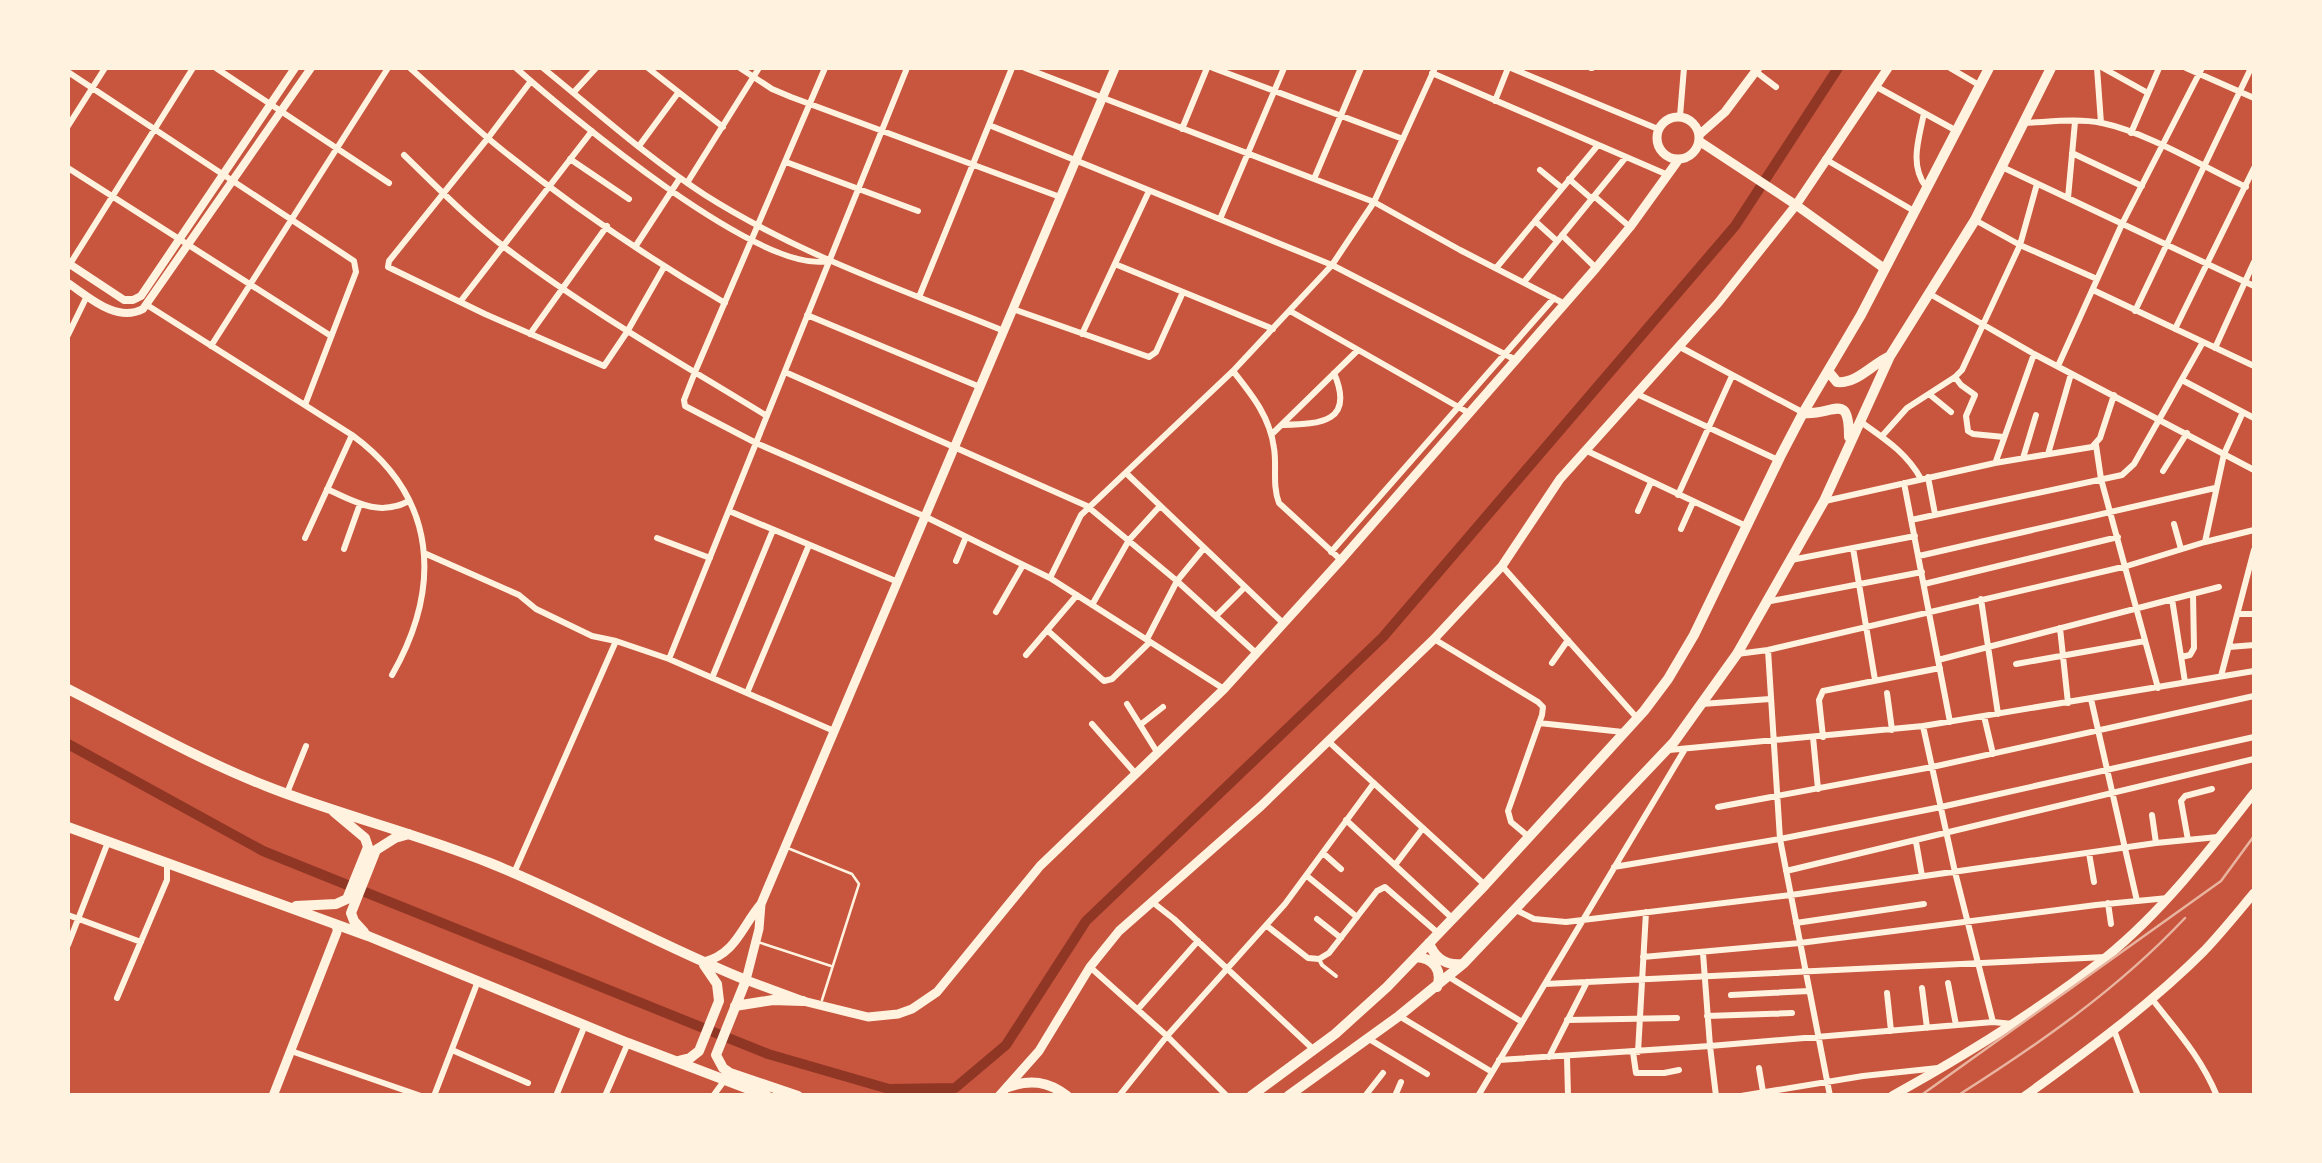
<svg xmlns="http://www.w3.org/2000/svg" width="2322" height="1163" font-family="Jost,sans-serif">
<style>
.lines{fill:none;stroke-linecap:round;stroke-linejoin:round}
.canal{stroke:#8f3625;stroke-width:10}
.service{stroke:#fff3e0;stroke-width:2.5}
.pedestrian{stroke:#fff3e0;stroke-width:4}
.minor{stroke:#fff3e0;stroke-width:6}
.tertiary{stroke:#fff3e0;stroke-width:8}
.primary{stroke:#fff3e0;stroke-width:9}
.trunk{stroke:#fff3e0;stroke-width:10}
.rail{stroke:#e9b49f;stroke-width:2.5}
</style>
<rect width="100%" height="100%" fill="#c8553d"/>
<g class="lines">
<path class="canal" d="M68 744 263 851 768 1054 889 1089 955 1088 1006 1045 1086 921 1383 637 1735 226 1838 68"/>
<path class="service" d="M790 849 852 874 859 884 822 1000
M758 942 831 966"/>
<path class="pedestrian" d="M1319 959 1322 965 1336 976"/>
<path class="minor" d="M216 68 389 183
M410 68C437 92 463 117 490 140 564 201 643 255 725 303
M516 68C569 115 760 275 828 261
M543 68C596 111 648 158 705 195 798 254 903 290 1004 331
M648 68 723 127
M740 68 772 89 791 97 1060 197
M825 68 695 372 684 400 685 406 756 443 926 517 1050 578 1224 689
M1025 68 1374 202 1460 250 1565 304
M1213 68 1403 139
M1511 68 1658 129
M1591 68H1592
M1950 68 1979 85
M2097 68 2101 123
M2103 68 2148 93
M2186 68 2254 98
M1755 71 1776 87
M68 72 354 261 356 272 305 405
M1432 73 1668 175
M531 81 488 138 389 261 388 267 485 314 604 366 627 332 664 267
M1875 86 1955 130
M574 92 596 68
M1495 101 1508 68
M1924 113C1919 139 1909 164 1926 187
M1680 116 1684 68
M2023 123C2049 122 2077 118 2102 123 2146 132 2204 167 2246 187
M989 125 1332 265 1516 360
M68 126 105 68
M1182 129 1207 68
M2131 133 2159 68
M639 146 678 93
M2072 153 2142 186
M404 155C437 187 470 221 507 249 589 311 679 362 767 416
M570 159 629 199
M1825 159 1914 211
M786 162 918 211
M2002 167 2254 286
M68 168 331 336
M1540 170 1562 188
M1314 179 1361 68
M1569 179 1592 199
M687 183 759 68
M1594 196 1630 227
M2068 198 2075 122
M1220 219 1284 68
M1975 220 2020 245 2097 279
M1535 221 1557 241
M1562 235 1596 268
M635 247 680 178
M70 264 193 68
M1115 264 1273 329
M1497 267 1598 145
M1524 282 1626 157
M2093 290 2254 366
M1930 294 2034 354 2254 470
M919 297 1012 68
M460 302 592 131
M147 305 352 435C438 498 442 587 392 675
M1013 309 1149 357 1156 352 1183 292
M1290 311 1469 413
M2135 311 2251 68
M807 315 980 387
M2175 329 2254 168
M530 334 607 226
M1082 334 1149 191
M68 335 87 296
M211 346 388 68
M1680 347 1802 412
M2215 348 2254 262
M2058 366 2122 224 2202 68
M1233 371C1252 395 1270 417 1274 448 1277 466 1272 485 1279 503L1341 560
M785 372 1087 506 1177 581 1256 653
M1955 377 1961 385 1975 395 1966 416 1968 431 1973 434 2004 437
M2182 380 2254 418
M1637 394 1778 460
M1929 394 1951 412
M1861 422C1885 439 1907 453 1921 479
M1283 425C1321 424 1355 422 1334 373
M1272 434 1358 350
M1882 436 1907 408 1955 377 1962 370 2020 245 2037 184
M2096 445 2101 479 2158 688
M1585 450 1746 526
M2048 454 2071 374
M2023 458 2036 415
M1996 461 2034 354
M2163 471 2187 433
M1126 473 1283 623
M1928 477 1935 514
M1904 483 1950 722
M327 489C355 502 379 517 409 501
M1678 495 1732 376
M1825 501 1995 463 2092 447 2100 438 2114 395
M729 511 898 582
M1638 511 1651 482
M1911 520 2122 475 2134 464 2203 342
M2174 524 2181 549
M1681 529 1693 502
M305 538 352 435
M657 538 710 558
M2205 542 2224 454 2243 412
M1853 548 1875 680
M344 549 360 504
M1331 552 1554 298
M424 553 519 595 536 609 592 636 616 641 669 659 834 731
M1919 556 2215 488
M1791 560 1915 536
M956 561 966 537
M1502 566 1637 718
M1050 578 1081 515 1233 371 1332 265 1374 202 1435 68
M1924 584 2118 537
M1981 599 1998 714
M2172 599 2185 682
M1766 602 1922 572
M1092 605 1129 540 1160 506
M996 612 1023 565
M2238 614H2254
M1216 616 1245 587
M2060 628 2068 703
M1047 630 1104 681 1112 679 1150 642
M1147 639 1177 581 1204 548
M1434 639 1538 702 1543 707 1542 715 1508 811 1511 822 1529 837
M2229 647 2254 645
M1768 650 1780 839 1830 1096
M1737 654 1768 650 2127 566 2205 542 2254 530
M1026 655 1077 595
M2181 657 2190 655 2194 648 2193 594
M669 659 907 68
M1938 660 2219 587
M1552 663 1568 640
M2016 664 2145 641
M2221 676 2254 550
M712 678 773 530
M747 693 809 545
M1887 693 1892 730
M2091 699 2137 901
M1127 704 1157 752
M1702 704 1770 699
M1984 716 1993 754
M1539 723 1623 732
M1092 724 1135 773
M1140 725 1163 707
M1923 726 1955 872 1993 1022
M1813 737 1818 789
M1823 737 1819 700 1823 691 1940 668
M1328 741 1485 885
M1669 750 1923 726 2254 671
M287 793 306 746
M1718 807 1932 767 2254 696
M2152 815 2156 843
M1346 820 1452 918
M2188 840 2181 801 2185 796 2212 789
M1916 842 1922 876
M1323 853 1341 869
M2089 853 2094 882
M1395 865 1423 828
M1614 867 1780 839 1941 807 2254 737
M1786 871 2254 759
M514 873 616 641
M1307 876 1357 917
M1151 901 1174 919 1313 1049
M2108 903 2111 924
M1516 910 1534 919 1566 922 1791 895 2156 843 2218 837
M68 915 141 942
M1317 919 1341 938
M1796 923 1924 904
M1267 926 1308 958 1319 959 1329 953 1377 891 1385 887 1438 933
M68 945 108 842
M1703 953 1710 1046 1716 1096
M1643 957 1800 943 2096 905 2168 898
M1090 967 1167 1036 1227 1096
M1449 977 1522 1022
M1948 983 1956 1025
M1545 984 2106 957
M1922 988 1927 1028
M1887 993 1891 1031
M1731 995 1809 991
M117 998 167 880V865
M2152 999C2177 1031 2201 1057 2217 1096
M1138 1009 1198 941
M1399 1016 1492 1072
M1707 1016 1792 1013
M1567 1020 1677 1018
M2114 1030 2138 1096
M1369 1039 1427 1074
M452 1050 528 1083
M291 1051 421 1096
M1633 1052 1636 1073H1664L1679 1070
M1638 1052 1646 912
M1549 1057 1587 982
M1567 1057 1568 1096
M1499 1060 1710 1046 1993 1022 2013 1024
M1759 1068 1763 1092
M434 1096 478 981
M556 1096 585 1025
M605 1096 628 1043
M713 1096 724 1081
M1119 1096 1167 1036 1285 904 1374 783
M1365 1096 1383 1073
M1395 1096 1401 1082
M1478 1096 1685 749
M1741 1096 1863 1076 1938 1068"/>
<path class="tertiary" d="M68 263 124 300H133L141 296 295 68
M68 283C89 297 116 323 143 309L311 68"/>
<path class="primary" d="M1657 138a21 21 0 1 1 42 0a21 21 0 1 1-42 0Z
M1699 135 1725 112 1758 68
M1699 141 1796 205 1885 269
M761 904 759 929 746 980 803 1001 868 1017 898 1014 912 1009 937 992 1040 866 1224 689 1341 560 1596 268 1630 227 1679 159
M704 962C736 954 742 926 761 904L1115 68
M273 1096 337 932V927L334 924
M999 1096 1039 1051 1090 967 1119 931 1261 806 1434 639 1502 566 1560 479 1718 303 1796 205 1888 68
M1892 1096C1966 1055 2038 1011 2105 958 2162 912 2209 851 2254 793
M2025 1096C2087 1051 2150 1005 2204 951 2222 932 2238 912 2254 893"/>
<path class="trunk" d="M1828 371 1837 382C1857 384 1872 364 1890 356
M1803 413C1833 416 1849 390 1849 437
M68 689C133 722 197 759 266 786 339 815 416 833 490 863 577 898 659 945 746 980L716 1055 723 1068 730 1073 798 1096
M68 827 368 936 628 1043 767 1096
M296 906 336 904 347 899 368 847 365 838 334 812
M364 932 354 921 351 913 376 850 395 838 409 834
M1429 943C1435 959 1447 966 1463 964
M1416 957C1433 958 1443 970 1437 987
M735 1006 773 1000 803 1001
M678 1061 690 1058 699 1051 719 1001 717 984 704 965
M1008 1087C1030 1079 1048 1081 1067 1096
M1251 1096 1335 1034 1387 987 1485 885 1644 711 1668 679 1694 635 1780 457 1803 413 1861 315 1989 68
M1288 1096 1399 1016 1464 963 1674 742 1737 654 1824 501 1890 356 1975 220 2051 68"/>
<path class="rail" d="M1920 1096 2221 881 2254 836
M1957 1096C2039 1044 2118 989 2185 918"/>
</g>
<rect width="2322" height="1163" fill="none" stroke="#fff3e0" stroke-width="140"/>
</svg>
